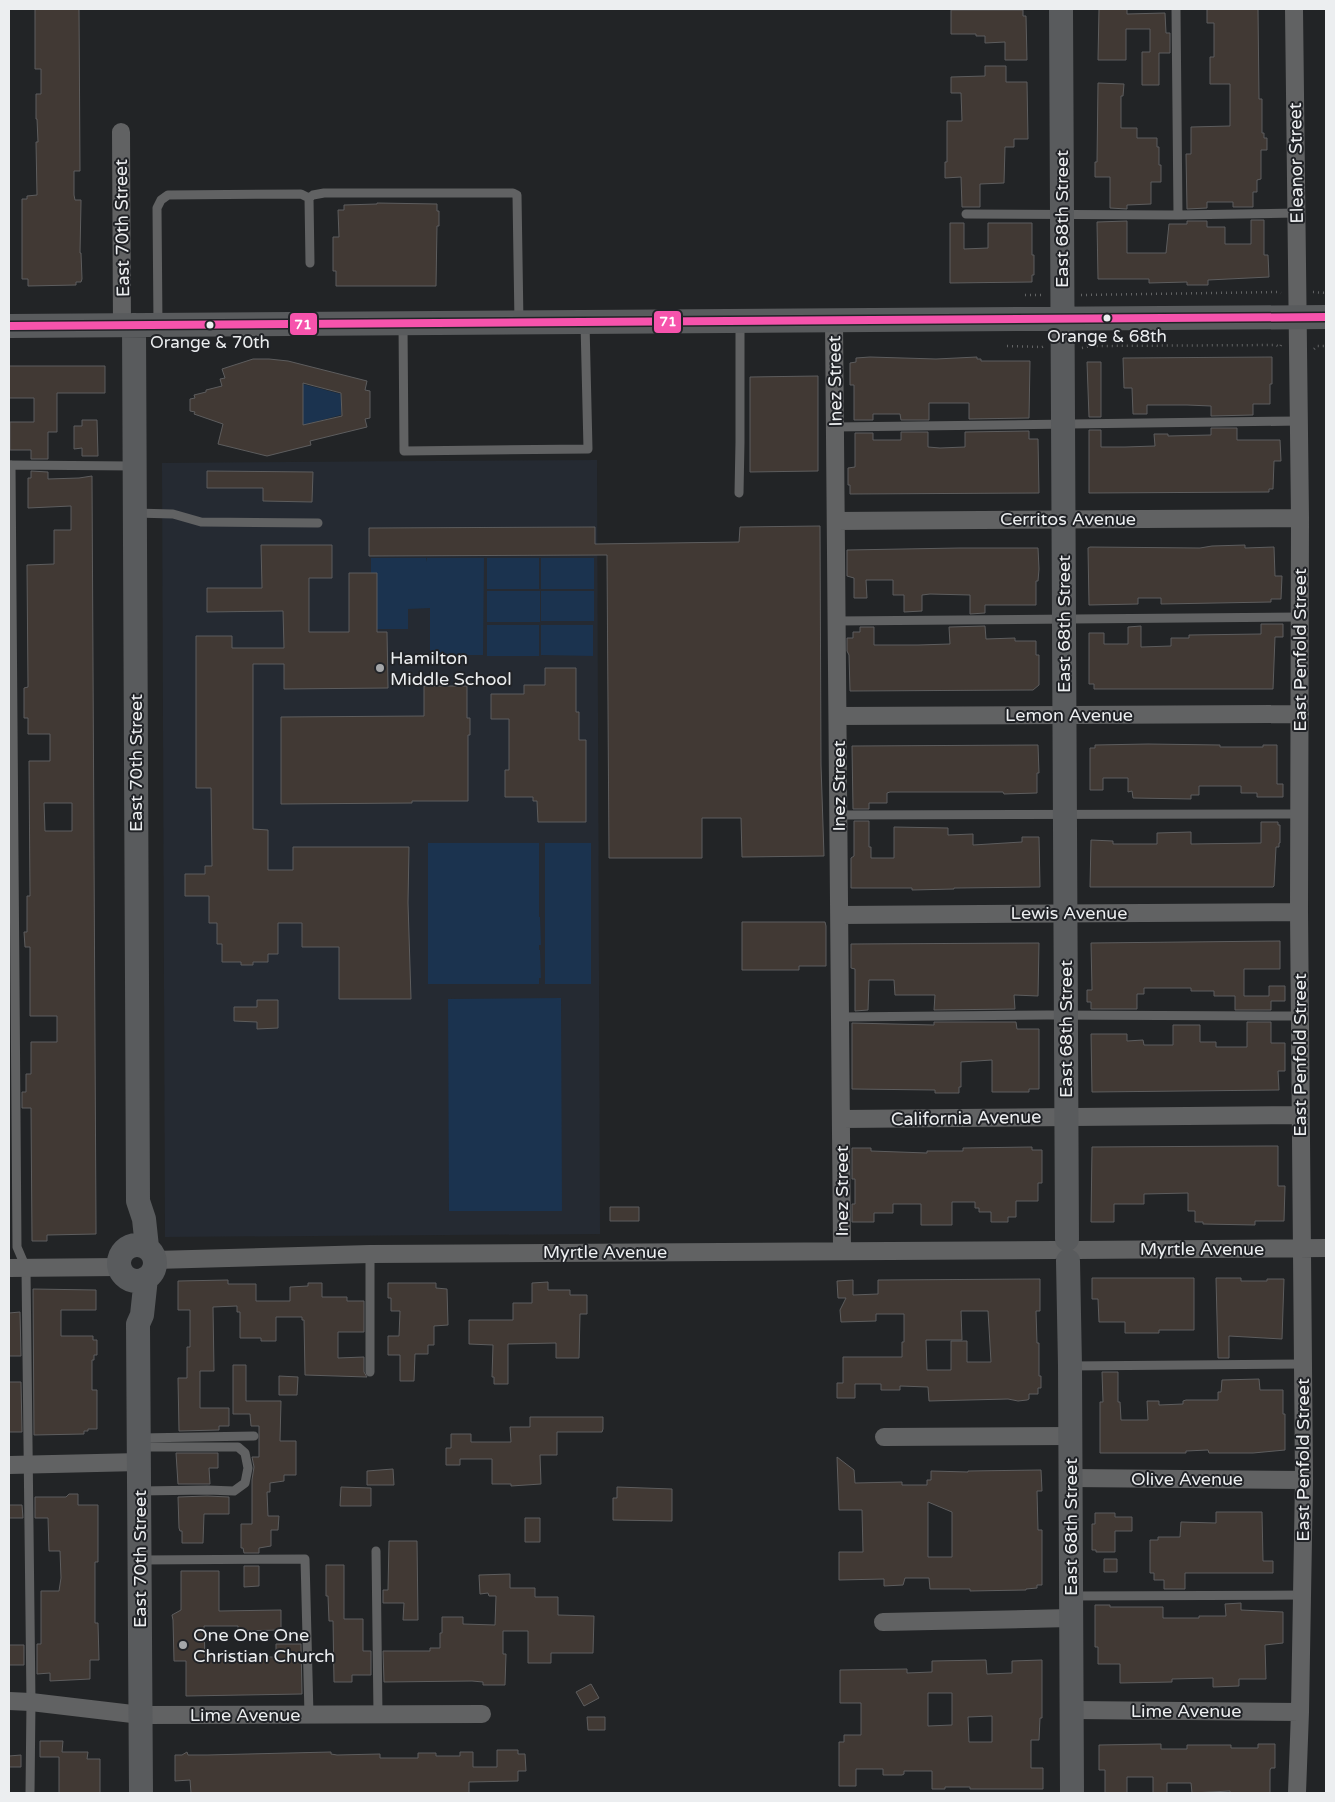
<svg xmlns="http://www.w3.org/2000/svg" width="1335" height="1802" font-family="'Varela Round',sans-serif">
<style>
.built{fill:#252a32}
.green{fill:#1b334f}
.building{fill:#413934;stroke:#5d5d5e;fill-rule:evenodd}
.lines{fill:none;stroke-linecap:round;stroke-linejoin:round}
.path{stroke:#626364;stroke-width:2.5;stroke-dasharray:1 4;stroke-linecap:butt}
.lane{stroke:#616263;stroke-width:9}
.street{stroke:#616263;stroke-width:18}
.secondary{stroke:#595b5d;stroke-width:24}
.bus-1-casing{stroke:#212327;stroke-width:11}
.bus-1{stroke:#f653ac;stroke-width:8}
.bus-dot{fill:#eceef0;stroke:#212327;stroke-width:2}
.poi-dot{fill:#a5a7a9;stroke:#212327;stroke-width:2}
.labels{text-anchor:middle;stroke-width:4;stroke-linejoin:round;paint-order:stroke}
.bus-label{font-size:17px;fill:#eceef0;stroke:#212327}
.street-label{font-size:18px;fill:#eceef0;stroke:#212327}
.poi-label{font-size:18px;fill:#eceef0;stroke:#212327;text-anchor:start}
.line-badge{stroke:#212327;stroke-width:2}
.badge-label{font-size:14px;text-anchor:middle;font-weight:bold;fill:#fff}
</style>
<rect width="100%" height="100%" fill="#222426"/>
<path class="built" d="M597 460 600 1234 165 1237 162 463Z"/>
<path class="green" d="M299 383 341 394V415L300 426Z
M371 558H426V562L427 558H484L483 655H430V608L408 609V629H371Z
M487 558H539V589H487Z
M541 558H594V589H541Z
M487 591H540V622H487Z
M541 591H594V621H541Z
M487 625H539V656H487Z
M541 625H593V656L541 655Z
M428 843H539V917H540L541 945H539V950H540L541 978H539V984H428Z
M545 843H591V984H545Z
M561 998 562 1211H449L448 999Z"/>
<path class="building" d="M35 9H79L80 171H74V195L75 200H81V202L80 253H81L82 279 81 282H76V285L28 286V279H22V199H27V196L37 195 36 142H38L37 119H36V94H41V69H35Z
M1099 9H1127V14L1165 13 1166 33H1170V53H1159V85H1142V52H1150V29H1126V60H1098Z
M1207 9H1258L1259 99H1262V133H1264V138H1267V150H1261V179L1257 180V192H1253V207H1233V202H1207V208L1187 209 1186 154H1191V127L1230 126V84H1210V57H1214V23H1207Z
M951 10H1023V16H1026L1027 60H1005V42L985 43V36H976V34H951Z
M985 66H1006V82H1027L1028 139H1014V147H1005L1004 183 980 184V207H962L961 177 945 178V162H947V121H962L961 93H951V77L985 76Z
M1098 83 1124 84 1123 96H1121V128H1137V138H1157V147H1159V165H1161V182H1151V204L1127 205V209L1110 208V177H1095V162H1097Z
M377 203 437 204V211H439V226H437L436 286H336V271H333V237H339L338 210H344V205L377 204Z
M1251 220H1264V255H1268L1269 277 1208 280V285H1187V282L1149 283V279H1098L1097 222 1127 221V253H1166L1169 224H1187V221H1207V227H1225V244H1251Z
M950 223H964V249L988 248V223H1032V255H1034V275H1032V282L950 283Z
M870 357 936 359 977 357V359H981V361H1030L1029 418 969 419V403H929V420H901L900 414H873V420H854V385H850V363L856 362V358Z
M1272 357V384H1270V404H1253V415L1211 416V406L1187 405H1147V414H1133L1132 388H1124L1123 358Z
M253 359H269L288 361 367 381 365 390 370 391V418L365 419 367 427 310 441 311 445 267 456 218 444 223 424 194 414 195 412 190 411V399L195 398 194 395 206 392V390L222 386 220 379 225 378 222 369ZM303 383 341 393 342 416 303 425Z
M1087 362H1101V417H1089Z
M9 366H105V393H57V432H48V459H31V450H10V422H34V398H9Z
M818 376V471L750 472V377Z
M82 420H97L98 456H82V448L74 449V426H82Z
M1211 428H1237V440H1280L1281 461H1274L1273 489H1269V492L1089 493V430H1101V447H1125L1155 446 1154 434H1168V436L1211 435Z
M1029 431V439H1038L1039 493 850 494V485H848V468L855 467V433H873V440H901V432H928V447L940 448 965 447V432Z
M31 471 48 472V479L79 478 92 476 96 1228V1234L47 1235V1241H32L31 1108H22V1092H26V1074H31V1042H57V1016H30V947H25L24 932H27V896H30L29 761H50V734H28V718H24V688L28 687 27 565 54 564V530H71V506L28 508V478H31ZM44 803H72V831H45Z
M207 471 313 472 312 502 263 501V488H207Z
M820 526 821 765 824 856 742 857 741 818H702V858H609L607 555 369 556V528L595 527V544L739 542 740 527Z
M261 545H332V578H309V632H349V573H377V632H387L388 688 284 689V664H253V829L268 830V870H293V847H409L408 903 411 999H339V947H302V923H278V954H268V962H253V965H241V962H222V944H217V923H209V896H185V874H205V866H212L211 788H196V636H232V648H284L283 611 207 612V588H262Z
M1245 545V548L1274 547 1275 576H1282L1281 599H1271V602L1161 604V598H1138V604L1089 605 1088 548 1090 547 1200 548 1212 546Z
M959 548H1038L1039 569 1038 581H1036V605H985V613L970 614V595L930 594 922 595V611L904 612V595H893V580H866L867 598H854V578L847 576V550Z
M1261 624H1283V637H1275L1273 689H1094V684H1089V633H1104V644H1128V627L1141 626V647L1171 646V638H1189V635L1261 634Z
M985 626 986 639 1015 638V641H1036V655H1039V685L1033 690 850 691 849 655 847 651V638H853V632H860V627H874V645H918L950 644 949 627Z
M545 668H576V712H579V740H586V822H538L537 801H533V797H505V770H509V719H491V694H524V685H545Z
M424 686H467V718H470V735H468V801H412V803L281 804V717L424 716Z
M1148 744 1220 745V747H1263V745H1277V784H1283V797H1257V793H1241V786H1199V795H1191V799L1133 798 1132 791 1128 792V778H1103V790H1090V748H1095V745Z
M1038 745 1039 773H1037V793L1004 794 1003 792H890L887 793V803H869V809H853L852 746Z
M854 821H869V847H871V858H894V827L948 828V835L973 834V845L1022 842V837H1039L1040 887 957 888H954V889L912 890V888H851V858L854 856Z
M1261 822H1278V825H1280V843H1279V847H1276L1274 886 1273 887H1090L1091 840 1113 841V844H1157V833L1191 832V844L1261 843Z
M742 922H825L826 926V966H799V970H742Z
M1280 941V969H1244V996H1269V986H1285V1001H1271V1010H1235V996H1214V991H1191V988H1144V994H1137V1009H1091V1002H1087V990H1092L1091 943Z
M1039 943 1038 996 1014 995 1015 1009 934 1010 935 995H895L894 980H869L868 1010 855 1011V969L851 968V944Z
M257 1000H278V1028L257 1029V1022L234 1021V1007H257Z
M934 1022H1016L1017 1029H1039V1089H1029V1092H992V1060L961 1062V1087H959V1093H935V1090L852 1089V1023L934 1025Z
M1247 1022H1271V1043H1285V1071H1278L1279 1090 1092 1092 1091 1034H1127V1041L1143 1040 1144 1045H1173V1025H1200V1042H1216V1047H1247Z
M1266 1146H1278V1186H1285L1284 1221H1255V1225L1203 1224V1222H1195V1211H1188V1193L1144 1194V1204H1114V1222H1091L1092 1147Z
M1032 1147V1150H1042V1183H1038V1201H1016V1217H1008V1222H991V1212H979V1208H975V1202H952V1225H921V1204H893V1213H874V1222H852V1204H855V1179H852V1148H871V1151L927 1153V1151H963V1148Z
M610 1207H639V1221H610Z
M1092 1278H1194V1330H1159V1333H1125V1322H1099L1098 1299H1092Z
M1216 1278H1241V1281H1267V1279H1284L1282 1339 1229 1336V1358H1218Z
M1040 1279V1311H1036L1037 1343H1039V1376H1041V1388H1038V1394H1029V1399L1027 1400 1018 1401 1008 1399 929 1401 928 1387 900 1386V1390H881V1384H855V1398H837V1383H843V1357H902V1342H904V1314H876V1321L841 1322 840 1310 846 1298H838L837 1281 853 1280V1295L878 1294V1280ZM961 1311H988L991 1362H967V1341H951V1370H927L926 1340H962Z
M228 1280V1284H256V1301H290V1287L308 1286V1283H322V1297H347V1301H364V1332H338V1358L364 1357V1372L367 1377 305 1375 304 1320H302V1317H276V1341H261V1338H240V1312H237V1306L213 1307 214 1371H200V1408H229V1426H219V1430L179 1431 178 1378H187V1347H190V1310H178V1281Z
M548 1282V1290H570V1295H587V1314H580L579 1358H556V1343L508 1344V1384H494V1377H492L493 1345 469 1344V1320H513V1303H532V1283Z
M388 1283H436V1288L447 1289 448 1325 434 1326V1345H428V1354H415L414 1381H400V1355H388V1336H399L400 1311H391V1298H388Z
M33 1289 96 1290V1310H61V1336H93V1340H97V1355H94V1360H92V1390H97V1429H88V1431H84V1434L34 1435Z
M20 1312 21 1356H9V1313Z
M233 1365H246V1401H281L280 1441H296V1475H284V1481L270 1483V1492H267L268 1516H279L278 1530H271V1546L259 1548V1553H244L243 1548H241V1524H252V1480L254 1467 252 1457H259V1426H251L250 1414H233Z
M1102 1372H1118V1402H1120L1121 1420H1148L1147 1401H1159V1405L1183 1404V1401L1186 1400H1218V1392H1221L1222 1380 1259 1379 1260 1390H1283V1414H1285V1450L1253 1453H1209L1208 1450 1186 1451V1453H1100V1402H1103Z
M279 1376 298 1377 297 1395H279Z
M9 1382H21L22 1432H9Z
M530 1417H603V1429L602 1432H557V1455H540L541 1484 511 1486V1484H492V1459H460V1465H446V1448H451V1434H471V1442H511L510 1427H530Z
M176 1453H218V1468H209L210 1484H178Z
M837 1457 854 1470 855 1483 902 1482V1485H927V1480H931V1471L968 1472V1471L1041 1470 1042 1491H1037L1038 1530H1042V1585H1037V1588L1026 1589V1590L970 1591V1589H930L929 1578H905L903 1585 884 1586V1579L839 1580V1552H863L862 1510H839ZM928 1502 952 1512V1557H928Z
M393 1469 394 1485H367V1471Z
M341 1487 371 1488V1506H340Z
M617 1487 672 1489V1521L613 1520V1498H617Z
M69 1494H78V1505H98V1562H95V1623H98L99 1660H90V1679L50 1681V1673L37 1674V1644H41V1591H59L61 1578 60 1551H49L48 1518H35V1497H66Z
M207 1496 229 1497V1514H204L203 1543H182V1531H180L179 1528 178 1497Z
M9 1505H22L23 1518H9Z
M1216 1512H1262L1263 1561H1273V1573H1185V1589H1164V1580H1154V1573H1150V1540H1158V1537H1180L1181 1522 1216 1523Z
M1095 1513H1115V1517H1132V1531H1115V1552H1096V1550H1092V1524H1095Z
M525 1518H540V1542H525Z
M389 1541H417L418 1620H403L404 1603H383V1590H388Z
M1104 1559H1117V1572H1104Z
M326 1565H344V1619H363V1651H371V1675H352V1682H334L333 1621H329L328 1596H326Z
M244 1566H259V1586L244 1587Z
M181 1571H219V1611L281 1610V1630L238 1631V1626H204L205 1657H276V1644H301L302 1694 186 1696V1661H174L173 1620 172 1615 181 1610Z
M510 1574V1588H535V1597H558V1615L594 1616 593 1653H551V1663H528V1631H503V1654H506L505 1685H483V1682L472 1681 384 1682 383 1651H430V1648H440V1633H442V1617H463V1624L495 1625 496 1596H489L488 1593 480 1594 479 1575Z
M1241 1603V1610L1283 1612V1643L1265 1645 1266 1679H1239V1686L1213 1687V1678L1172 1679V1682L1120 1683V1664H1098V1647H1095V1605H1110V1607H1163V1618H1199V1616H1226L1225 1604Z
M9 1645H24V1665H9Z
M986 1660 987 1674 1012 1673V1661L1042 1660V1718H1040L1039 1740H1031V1768H1043V1789H970V1787H945V1789H932V1771H904V1774L902 1775H883V1769H856V1786H839V1742H844V1735H861V1703H840V1670L907 1669V1673L932 1672V1661ZM928 1693H952V1725L928 1726ZM992 1716V1742H969L968 1717Z
M591 1684 599 1698 584 1706 576 1692Z
M587 1717H605V1730H588Z
M40 1741H63L62 1752H88L87 1759H100V1793H59V1757H40Z
M1161 1744V1749H1187V1745H1231V1748H1258V1744H1275V1768H1271L1270 1770V1793H1230V1791L1192 1793 1191 1783H1167V1793H1153V1777H1127V1793H1105V1770H1099V1745Z
M497 1750H518V1754H525L526 1771H518V1781L469 1782V1793H191L190 1780 175 1781V1755H182L187 1752 188 1755H207L331 1752V1754L337 1755 380 1754V1758H418V1753H436V1756H460V1752H473V1767H497Z
M21 1755V1767H9V1756Z"/>
<g class="lines">
<path class="path" d="M1313 292 1326 293
M1025 295H1041L1042 292
M1081 295 1278 292 1281 293
M1007 346 1042 347 1044 346
M1082 348 1090 346 1276 345 1280 347 1281 345
M1314 349 1317 346H1326"/>
<path class="lane" d="M1176 9 1178 215
M309 198 313 195 324 193H513L517 195 519 323
M966 214 1178 215 1296 213
M403 324 404 451 588 449 585 323
M158 325 157 208 161 200 168 195 301 194 309 198 310 263
M835 427 1299 421
M9 465 134 466
M11 465 17 1247 26 1268 31 1702 30 1793
M739 493 740 442V322
M135 513 173 514 201 522 318 523
M837 621 1300 617
M839 815 1300 814
M841 1017 1047 1015 1300 1016
M370 1254V1372
M1070 1366 1302 1364
M140 1438 254 1436
M140 1491 207 1490 234 1491 245 1483 248 1468 245 1453 238 1447H140
M376 1551 378 1715
M141 1560 305 1559 309 1715
M1072 1596 1302 1595"/>
<path class="street" d="M1294 9 1300 518 1299 912 1304 1480 1300 1712 1297 1793
M121 132 122 325
M834 321 842 1250
M836 521 1300 518
M838 716 1300 714
M840 915 1299 912
M842 1119 1300 1115
M1077 1250 1326 1248
M155 1260 370 1254 1055 1250
M9 1268 119 1267
M884 1437 1070 1436
M9 1465 140 1462
M1070 1478 1304 1480
M883 1622 1071 1618
M9 1701 31 1702 141 1715 482 1714
M1071 1710 1300 1712"/>
<path class="secondary" d="M1061 9 1067 1239
M134 325 138 1201 144 1219 147 1247
M9 326 1326 317
M119 1263a18 18 0 1 1 36 0a18 18 0 1 1-36 0Z
M1068 1261 1070 1366 1072 1793
M141 1793 138 1324 142 1315 146 1278"/>
<defs>
<path id="bus-1" d="M9 326 1326 317"/>
</defs>
<use href="#bus-1" class="bus-1-casing"/>
<use href="#bus-1" class="bus-1"/>
</g>
<g class="bus-dot">
<circle cx="1107" cy="318" r="4.5"/>
<circle cx="210" cy="325" r="4.5"/>
</g>
<g class="poi-dot">
<circle cx="380" cy="668" r="5"/>
<circle cx="183" cy="1645" r="5"/>
</g>
<g class="labels">
<g class="bus-label">
<text x="1107" y="342">Orange &amp; 68th</text>
<text x="210" y="348">Orange &amp; 70th</text>
</g>
<g class="street-label">
<text transform="translate(1296 163) rotate(-91)" y="6">Eleanor Street</text>
<text transform="translate(1062 219) rotate(-90)" y="6">East 68th Street</text>
<text transform="translate(122 228) rotate(-91)" y="6">East 70th Street</text>
<text transform="translate(835 381) rotate(-91)" y="6">Inez Street</text>
<text x="1068" y="525">Cerritos Avenue</text>
<text transform="translate(1064 624) rotate(-90)" y="6">East 68th Street</text>
<text transform="translate(1300 650) rotate(-90)" y="6">East Penfold Street</text>
<text x="1069" y="721">Lemon Avenue</text>
<text transform="translate(136 763) rotate(-90)" y="6">East 70th Street</text>
<text transform="translate(839 786) rotate(-90)" y="6">Inez Street</text>
<text x="1069" y="919">Lewis Avenue</text>
<text transform="translate(1066 1029) rotate(-90)" y="6">East 68th Street</text>
<text transform="translate(1300 1055) rotate(-90)" y="6">East Penfold Street</text>
<text transform="translate(966 1118) rotate(-1)" y="6">California Avenue</text>
<text transform="translate(842 1191) rotate(-90)" y="6">Inez Street</text>
<text x="1202" y="1255">Myrtle Avenue</text>
<text x="605" y="1258">Myrtle Avenue</text>
<text transform="translate(1303 1460) rotate(-90)" y="6">East Penfold Street</text>
<text x="1187" y="1485">Olive Avenue</text>
<text transform="translate(1071 1527) rotate(-90)" y="6">East 68th Street</text>
<text transform="translate(140 1559) rotate(-90)" y="6">East 70th Street</text>
<text x="1186" y="1717">Lime Avenue</text>
<text x="245" y="1721">Lime Avenue</text>
</g>
<g class="poi-label">
<text x="390" y="664">Hamilton<tspan x="390" dy="21">Middle School</tspan></text>
<text x="193" y="1641">One One One<tspan x="193" dy="21">Christian Church</tspan></text>
</g>
</g>
<g class="line-badge">
<rect x="653" y="310" width="29" height="24" rx="5" fill="#f653ac"/>
<rect x="289" y="312" width="29" height="24" rx="5" fill="#f653ac"/>
</g>
<g class="badge-label">
<text x="668" y="326">71</text>
<text x="303" y="329">71</text>
</g>
<rect width="1335" height="1802" fill="none" stroke="#eceef0" stroke-width="20"/>
</svg>
